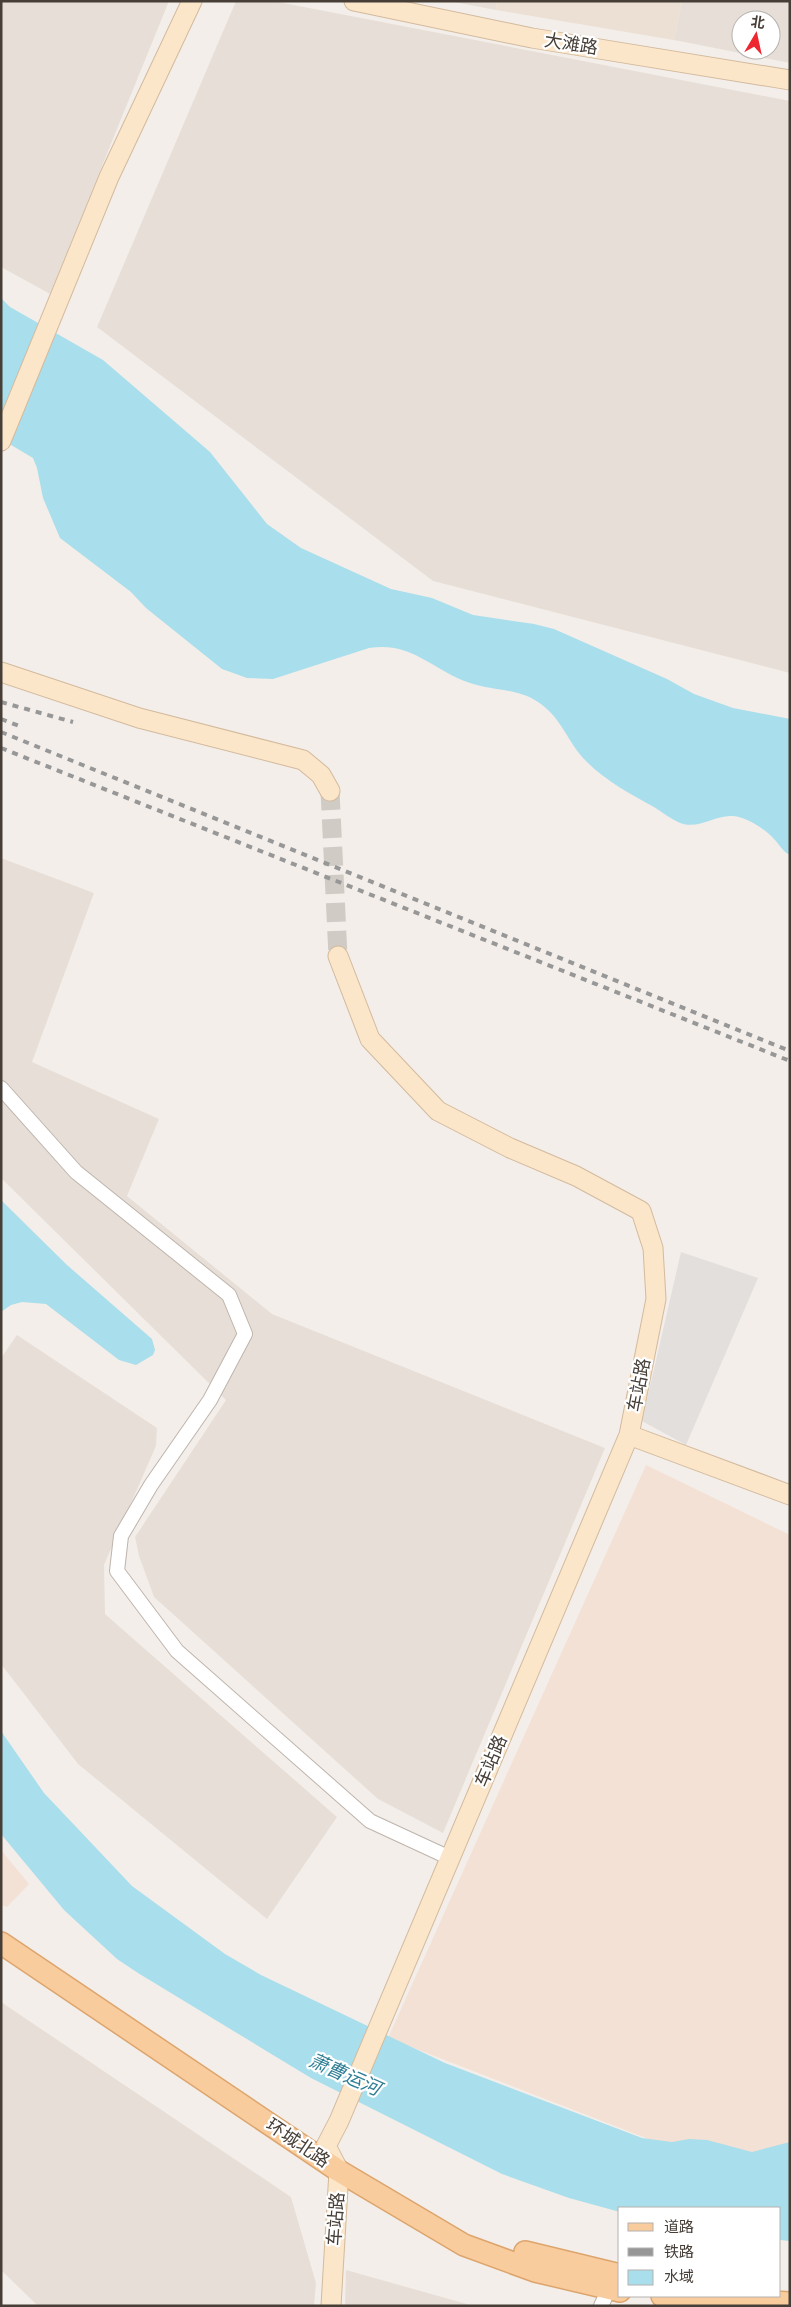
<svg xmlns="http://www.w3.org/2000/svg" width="791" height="2307" font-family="'PT Sans Narrow','Noto Sans SC',sans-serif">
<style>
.residential{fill:#e7dfd7;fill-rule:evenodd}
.commercial{fill:#f4e1d5}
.education{fill:#ebe0d3}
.parking{fill:#e2dfdd}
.water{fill:#a9deec}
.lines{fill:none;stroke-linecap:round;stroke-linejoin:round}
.secondary-tunnel{stroke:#d0cbc5;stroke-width:19;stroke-dasharray:19 9;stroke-linecap:butt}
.street-casing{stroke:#beb4ac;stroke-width:16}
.secondary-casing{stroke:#d3ba9d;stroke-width:21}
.primary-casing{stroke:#dda56d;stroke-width:24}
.street{stroke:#fff;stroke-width:14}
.secondary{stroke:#fbe6ca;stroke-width:19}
.primary{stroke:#f8cc9d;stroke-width:21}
.rail{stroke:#979797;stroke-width:4;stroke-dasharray:6 6;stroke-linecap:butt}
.labels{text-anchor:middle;stroke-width:4.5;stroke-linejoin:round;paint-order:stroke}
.street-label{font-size:18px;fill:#463e37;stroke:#fff}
.water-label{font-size:19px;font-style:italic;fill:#317f95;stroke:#fff}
</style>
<rect width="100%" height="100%" fill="#f3eee9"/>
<path class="residential" d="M1 1H169L50 294 1 267Z
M236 1H273L790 101V673L433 581 97 327Z
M449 1H497L496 10Z
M682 1H790V63L674 40ZM741 20H771V50H741Z
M1 858 94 893 32 1062 159 1119 127 1196 272 1314 605 1448 443 1833 378 1799 154 1597 139 1556 135 1537 226 1400 1 1178Z
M17 1335 157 1428 156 1446 104 1565 105 1614 337 1817 267 1919 78 1764 1 1664V1358Z
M1 2002 291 2197 316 2283 314 2306H38L1 2270Z
M346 2270 474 2306H345Z"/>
<path class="commercial" d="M646 1465 790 1535V2168L664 2145 388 2038Z
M1 1850 29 1884 7 1907 1 1905Z"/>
<path class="education" d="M497 1H682L674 40 496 10Z"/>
<path class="parking" d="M681 1252 758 1278 686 1445 642 1421Z"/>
<path class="water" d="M1 298 10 307 103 360 210 452 267 524 301 548 391 589 432 598 473 615 534 624 554 629 667 679 694 694 733 708 790 719V855C782 851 780 845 774 839 765 829 745 816 732 816 714 815 699 830 680 823 671 819 662 812 654 807 627 792 598 777 578 752 565 734 558 715 538 702 517 688 493 691 470 683 432 670 412 641 369 648L273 679 247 678 222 669 146 608 131 592 60 538 43 498 37 468 33 458 1 439Z
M1 1200 67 1265 152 1339 155 1350 153 1355 136 1365 119 1360 46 1304 22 1302 11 1305 1 1312Z
M1 1731 44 1793 132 1886 225 1954 261 1975 445 2063 642 2138 672 2142 689 2139 707 2140 752 2152 790 2142V2241L780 2240V2208H620V2212L569 2198 502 2174 311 2078 138 1973 117 1959 64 1910 1 1834Z"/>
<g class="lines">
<path class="secondary-tunnel" d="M330 791 338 956"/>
<defs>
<path id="street" d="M1 1088 76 1172 229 1295 245 1334 210 1400 151 1485 121 1536 117 1571 177 1651 370 1821 450 1858
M601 2306 609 2289"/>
<path id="secondary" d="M354 1 532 38 790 80
M1 441 109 177 192 1
M1 672 139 718 303 760 321 775 330 791
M629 1435 790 1495
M331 2306 339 2171 326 2146 339 2121 629 1435 656 1299 653 1248 641 1211 576 1176 510 1148 438 1111 370 1039 338 956"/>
<path id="primary" d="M1 1943 339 2171 464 2245 535 2271 620 2291
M525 2252 620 2275
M662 2296 790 2303"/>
</defs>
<use href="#street" class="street-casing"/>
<use href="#secondary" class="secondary-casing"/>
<use href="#primary" class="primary-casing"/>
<use href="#street" class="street"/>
<use href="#secondary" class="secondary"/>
<use href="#primary" class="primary"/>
<path class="rail" d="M1 702 73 722
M1 719 22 727
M1 732 790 1051
M1 748 790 1061"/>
</g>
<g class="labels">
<g class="street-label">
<text transform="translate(571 44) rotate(9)" y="6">大滩路</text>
<text transform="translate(639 1385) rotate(-79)" y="6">车站路</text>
<text transform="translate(491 1761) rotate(-67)" y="6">车站路</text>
<text transform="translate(298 2143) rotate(34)" y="6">环城北路</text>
<text transform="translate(336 2219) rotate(-86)" y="6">车站路</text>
</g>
<g class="water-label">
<text transform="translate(345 2074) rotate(24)" y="7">萧曹运河</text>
</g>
</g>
<rect width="791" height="2307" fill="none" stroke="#463e37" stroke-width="5"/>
<rect x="618" y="2207" width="162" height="90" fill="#ffffff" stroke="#b5b2af"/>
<rect x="628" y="2223" width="25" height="8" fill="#f8cc9d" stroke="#b5b2af"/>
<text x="664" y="2232" font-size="15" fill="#463e37">道路</text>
<rect x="628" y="2248" width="25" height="8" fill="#979797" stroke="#b5b2af"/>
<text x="664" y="2257" font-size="15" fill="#463e37">铁路</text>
<rect x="628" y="2270" width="25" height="15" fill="#a9deec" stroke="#b5b2af"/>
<text x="664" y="2282" font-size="15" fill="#463e37">水域</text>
<g transform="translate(756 35) rotate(9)"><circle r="24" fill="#ffffff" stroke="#b5b2af"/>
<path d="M0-4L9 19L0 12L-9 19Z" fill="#ed2630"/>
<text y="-8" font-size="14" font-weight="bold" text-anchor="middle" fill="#463e37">北</text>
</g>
</svg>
